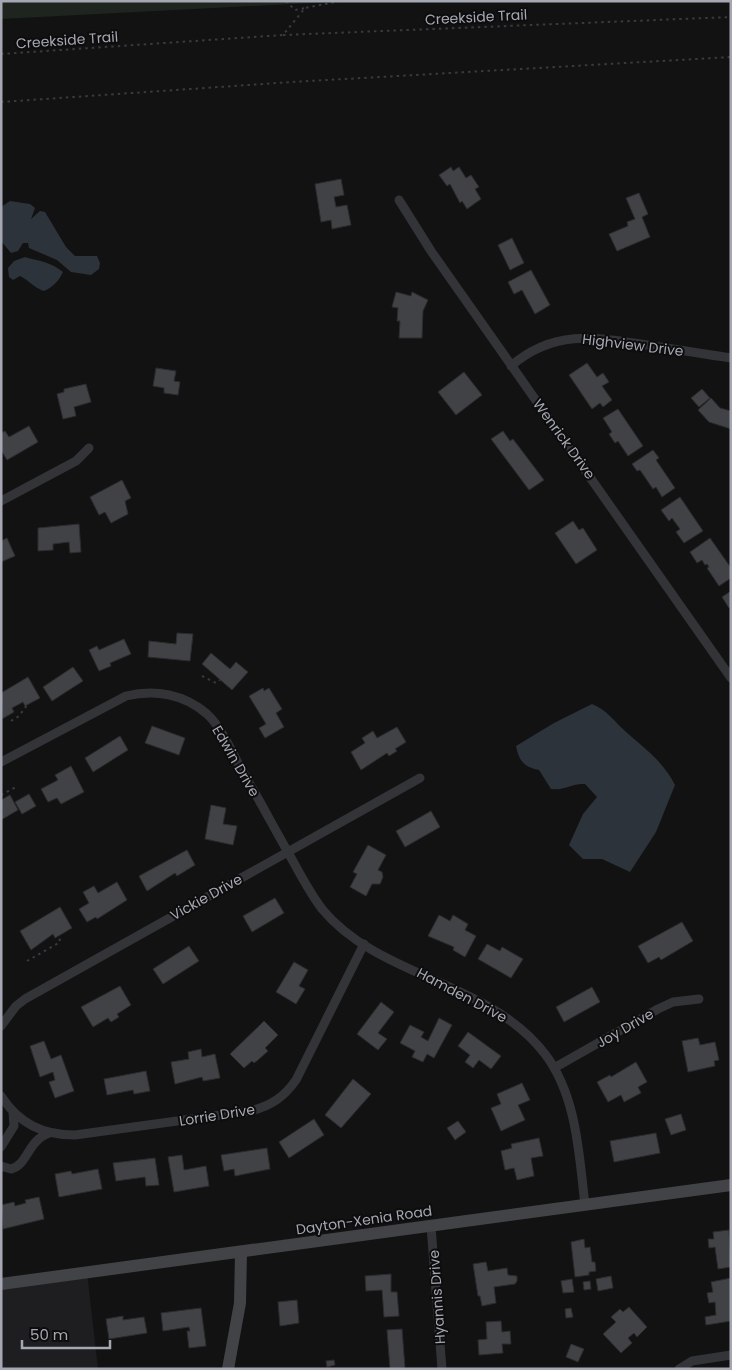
<svg xmlns="http://www.w3.org/2000/svg" width="732" height="1370" font-family="Poppins,sans-serif">
<style>
.built{fill:#1e1e20}
.green{fill:#1e251f}
.water{fill:#2d333a}
.building{fill:#414246;stroke:#2c2c2f}
.lines{fill:none;stroke-linecap:round;stroke-linejoin:round}
.path{stroke:#393a3e;stroke-width:2;stroke-dasharray:2.5 4;stroke-linecap:butt}
.street{stroke:#333437;stroke-width:9}
.secondary{stroke:#414347;stroke-width:12}
.labels{text-anchor:middle;stroke-width:4;stroke-linejoin:round;paint-order:stroke}
.street-label{font-size:14px;fill:#a5a8b2;stroke:#0d0d0e}
</style>
<rect width="100%" height="100%" fill="#121213"/>
<path class="built" d="M87 1272 98 1369H1V1284Z"/>
<path class="green" d="M1 1H349L1 19Z"/>
<path class="water" d="M10 201 30 204 35 208 31 219 40 211 45 212 66 247 75 256H97L100 263 99 269 91 275 71 272 57 260 29 248 28 243H23L18 251 11 253 1 241V207Z
M25 257C39 261 51 262 63 272 58 282 53 287 44 291 34 288 30 281 20 276L13 280 9 277 8 268 14 261Z
M592 704C607 710 613 720 625 731 644 748 663 761 675 785L656 832 630 872 602 859H583L569 845 583 814 597 797 585 784C572 783 564 791 551 789L539 770C524 767 519 761 516 746L554 723Z"/>
<path class="building" d="M451 167 453 171 459 167 466 178 471 175 479 187 475 189 481 199 467 209 462 201 460 203 450 184 447 186 439 175Z
M341 179 344 195 334 197 336 207 347 205 351 225 332 229 331 220 321 222 315 184Z
M639 193 648 214 642 217 650 237 617 251 609 234 628 226 627 222 635 219 626 198Z
M512 238 524 263 510 270 498 245Z
M531 270 550 305 535 314 522 290 514 294 508 282Z
M396 292 411 296 412 292 428 300 423 311 422 338H399L400 321H397L398 308 392 307Z
M587 363 597 377 603 373 609 382 602 386 612 400 603 407 600 403 592 409 569 375Z
M156 368 176 371 174 381 180 382 178 395 164 393V388L153 386Z
M464 372 482 395 456 415 438 392Z
M86 384 91 402 74 407 76 416 63 419 57 394 64 392V389Z
M702 389 710 398 699 407 691 398Z
M711 398 720 408 731 411V429L709 422 698 410Z
M618 409 643 446 628 456 618 441 615 443 609 434 612 432 603 418Z
M29 426 38 442 7 460 1 450V433L5 431 9 437Z
M503 431 510 441 513 439 544 480 529 490 491 439Z
M653 450 659 458 656 460 675 488 662 497 656 487 653 489 640 470 637 471 632 464Z
M122 480 131 498 125 501 128 514 111 523 105 512 99 515 90 497Z
M680 497 703 531 684 543 676 532 680 529 672 518 669 521 661 510Z
M573 521 579 530 583 528 597 550 576 564 555 533Z
M79 524 81 552 70 553 69 542 53 544V550L38 551V528Z
M7 538 15 556 1 562V541Z
M710 538 731 568V578L719 586 707 568 709 567 707 564 705 565 702 560 697 563 690 552Z
M731 591V607L729 608 722 597Z
M177 633 193 634 190 661 148 657 149 641 176 644Z
M124 639 131 654 110 663 111 666 99 671 89 650 97 646 99 650Z
M211 653 230 669 236 662 248 672 232 690 202 664Z
M73 667 83 681 52 701 43 687Z
M28 677 40 698 25 706 23 702 12 708 14 712 2 719 1 693Z
M263 688 264 691 269 688 282 709 276 713 284 727 265 738 259 728 266 724 249 696Z
M152 726 185 738 179 755 145 743Z
M397 727 406 742 395 749 397 751 389 756 387 753 361 770 351 752 365 743 362 738 373 731 377 738Z
M120 736 128 750 93 772 85 758Z
M71 766 84 792 61 804 57 798 48 802 41 789 58 780 55 775Z
M29 794 36 806 22 814 15 802Z
M10 795 18 810 1 820V800Z
M211 805 226 808 223 824 237 826 233 845 205 839Z
M431 811 440 827 405 847 396 831Z
M368 845 386 855 378 870 382 872 383 877 380 884H372L366 896 350 887 357 874 353 872Z
M187 850 195 865 177 876 175 873 147 891 139 876Z
M117 882 127 900 97 919 96 917 87 922 79 909 89 903 83 892 94 886 98 893Z
M275 898 284 913 252 932 243 916Z
M60 907 72 928 55 938 53 934 31 950 20 931Z
M439 915 450 921 453 915 468 924 465 930 476 936 465 957 453 950 454 947 428 936Z
M682 922 693 941 661 960 659 957 648 963 638 946Z
M487 944 500 951 502 947 523 959 511 978 478 959Z
M189 946 199 961 163 984 153 969Z
M294 962 308 970 299 986 305 989 296 1004 276 992Z
M120 986 131 1005 117 1014 119 1017 111 1022 108 1018 93 1027 81 1007Z
M592 987 600 1002 564 1022 556 1007Z
M381 1002 394 1012 378 1033 387 1039 378 1050 357 1034Z
M439 1018 452 1025 434 1058 427 1054 423 1062 412 1057 415 1051 400 1043 410 1025 424 1032 421 1037 428 1041Z
M264 1021 278 1035 265 1048 268 1051 258 1060 254 1063 252 1061 244 1068 230 1054Z
M468 1032 501 1056 491 1069 479 1060 473 1068 465 1062 470 1055 458 1046Z
M698 1038 700 1045 715 1042 719 1060 714 1061 715 1066 688 1072 682 1041Z
M44 1041 51 1059 61 1055 74 1091 55 1098 49 1082 55 1080 53 1072 40 1077 30 1046Z
M201 1049 202 1057 215 1054 220 1078 203 1081 202 1077 175 1084 171 1062 189 1059 188 1052Z
M636 1062 647 1082 638 1087 641 1093 624 1102 621 1095 608 1102 597 1082 610 1075 611 1077Z
M146 1071 150 1091 134 1094 133 1090 107 1095 104 1079Z
M353 1079 371 1094 341 1128 325 1115Z
M522 1083 530 1100 518 1105 525 1120 501 1131 491 1108 501 1104 497 1094Z
M681 1114 686 1130 671 1135 665 1119Z
M314 1119 324 1135 289 1158 279 1142Z
M458 1121 466 1132 455 1140 447 1128Z
M656 1133 660 1153 614 1162 610 1141Z
M539 1138 543 1156 531 1158 534 1176 517 1180 514 1168 505 1170 501 1151 512 1148 511 1144Z
M267 1148 270 1169 235 1176 234 1169 224 1171 221 1155Z
M182 1155 184 1170 206 1166 209 1186 174 1192 168 1157Z
M155 1158 159 1185 146 1186 145 1177 116 1181 113 1163Z
M98 1169 102 1189 59 1197 55 1174 71 1171 72 1174Z
M39 1197 44 1219 3 1229 1 1205 14 1202 15 1206 26 1203 25 1200Z
M729 1230 731 1267 718 1269 715 1247 709 1248 708 1239H714L713 1232Z
M584 1239 585 1248 590 1247 592 1262H595L596 1271 589 1272V1275L575 1277 571 1242Z
M486 1262 488 1271 507 1268 508 1275 517 1276V1281L515 1284 494 1287 496 1303 482 1306 480 1296H478L473 1264Z
M391 1274V1292H397L399 1316 384 1317 382 1290 366 1291 365 1276Z
M611 1276 613 1288 598 1291 596 1279Z
M731 1278V1321L706 1325 705 1317 716 1315 715 1302 709 1303 707 1293 713 1292 711 1282Z
M572 1279 574 1292 563 1293 561 1281Z
M590 1281 591 1289 584 1290 583 1282Z
M297 1300 299 1323 280 1326 278 1302Z
M629 1307 647 1327 637 1337 634 1333 628 1338 632 1343 621 1353 603 1334 616 1322 611 1317 620 1309 623 1312Z
M201 1308 206 1346 189 1348 187 1331H190L189 1327 163 1331 161 1313Z
M571 1308 573 1317 566 1318 565 1309Z
M123 1316V1320L144 1317 147 1333 109 1339 106 1319Z
M501 1321 502 1332 510 1331 511 1344H502L503 1353 479 1355 478 1340 487 1339 486 1322Z
M402 1329 405 1368 390 1369 387 1330Z
M571 1344 584 1349 578 1362 566 1357Z
M334 1360 335 1365 327 1367 326 1361Z"/>
<g class="lines">
<path class="path" d="M286 1 295 10 305 8
M283 35 731 17
M1 54 283 35 305 8 341 1
M1 102 292 82 731 57
M202 676 216 683 220 680
M11 721 19 716 27 705
M1 795 18 786
M1 799 2 800
M27 961 60 942 59 935"/>
<path class="street" d="M399 200 431 251 731 678
M511 366C554 329 596 337 647 345 675 349 703 354 731 358
M1 501 76 461 89 448
M1 762 126 696C155 689 184 694 207 714 221 727 230 748 239 765 256 794 272 824 289 854 299 872 309 892 322 909 380 979 488 980 545 1054 577 1096 579 1155 585 1205
M1 1026 16 1006 25 999 420 778
M554 1068 658 1009 673 1002 699 999
M1 1096C19 1124 43 1135 75 1135L250 1111C271 1106 284 1097 296 1080L364 944
M1 1147 14 1126 13 1112
M1 1166 11 1169C28 1165 27 1141 49 1133
M431 1226 442 1369
M679 1369 692 1361 731 1355"/>
<path class="secondary" d="M1 1284 731 1185
M228 1369 240 1303 241 1252"/>
</g>
<g class="labels">
<g class="street-label">
<text transform="translate(476 17) rotate(-3)" y="5">Creekside Trail</text>
<text transform="translate(67 40) rotate(-4)" y="5">Creekside Trail</text>
<text transform="translate(633 345) rotate(7)" y="5">Highview Drive</text>
<text transform="translate(564 439) rotate(54)" y="5">Wenrick Drive</text>
<text transform="translate(236 761) rotate(60)" y="5">Edwin Drive</text>
<text transform="translate(206 897) rotate(-29)" y="5">Vickie Drive</text>
<text transform="translate(462 995) rotate(28)" y="5">Hamden Drive</text>
<text transform="translate(625 1028) rotate(-30)" y="5">Joy Drive</text>
<text transform="translate(217 1115) rotate(-9)" y="5">Lorrie Drive</text>
<text transform="translate(364 1220) rotate(-8)" y="5">Dayton-Xenia Road</text>
<text transform="translate(437 1297) rotate(-94)" y="5">Hyannis Drive</text>
</g>
</g>
<rect width="732" height="1370" fill="none" stroke="#a5a8b2" stroke-width="5"/>
<path d="M22 1340v8h88v-8" fill="none" stroke="#a5a8b2" stroke-width="2.5"/>
<text x="30" y="1340" font-size="15" fill="#a5a8b2" stroke="#0d0d0e" stroke-width="4" paint-order="stroke">50 m</text>
</svg>
